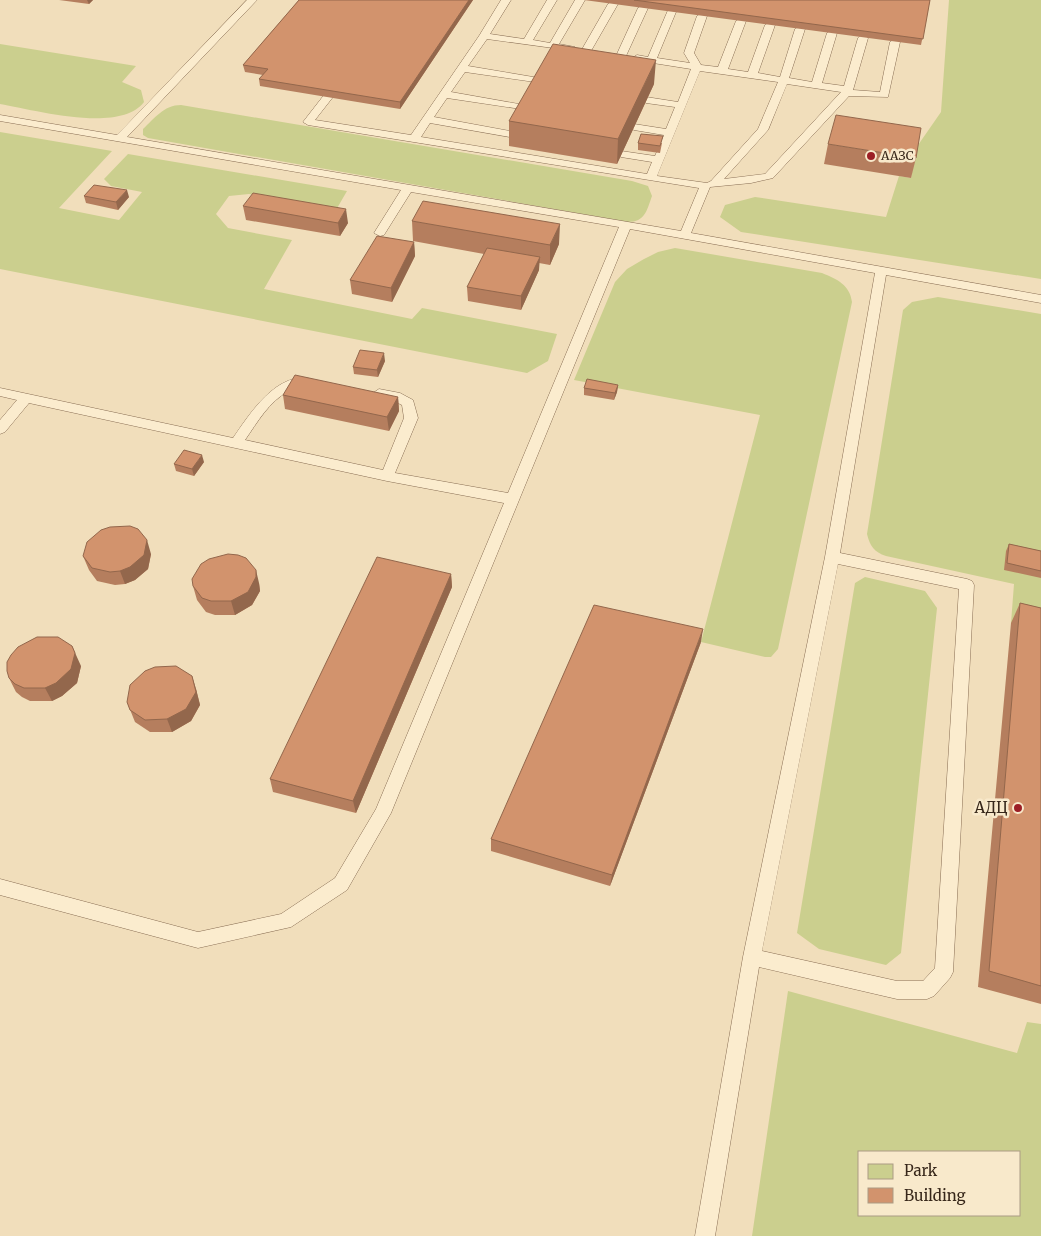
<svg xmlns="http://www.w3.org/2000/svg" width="1041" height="1236" font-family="Merriweather,serif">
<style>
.green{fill:#cbcf8e;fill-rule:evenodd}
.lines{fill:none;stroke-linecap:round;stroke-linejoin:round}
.service-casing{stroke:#896e54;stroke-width:1}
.service{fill:#fbecce;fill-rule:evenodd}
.wall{fill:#b57e5e}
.shaded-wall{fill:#93674c}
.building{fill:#d2936d;stroke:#93674c}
.poi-dot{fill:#9c1f26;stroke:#f8e9cb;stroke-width:2}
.labels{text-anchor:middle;stroke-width:5;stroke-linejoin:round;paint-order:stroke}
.far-poi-label{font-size:12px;fill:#37271a;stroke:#f8e9cb;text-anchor:start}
.poi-label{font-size:15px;fill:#37271a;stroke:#f8e9cb;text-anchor:end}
</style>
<rect width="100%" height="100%" fill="#f1debb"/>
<path class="green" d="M949 0H1041V279L741 232 720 217 725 205 755 197 886 217 899 176 911 178 916 148 941 112Z
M0 44 136 66 122 82 141 90 144 102C120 134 35 110 0 104Z
M181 105 632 181 648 186 652 196C647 210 645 222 628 222L148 138 143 135V129C155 118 164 105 181 105Z
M0 132 112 151 59 208 119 220 142 192 111 186 104 179 128 154 347 191 336 210 249 194 229 196 216 214 228 228 292 240 264 289 412 319 422 308 557 334 548 361 527 373 0 269Z
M675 248 822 273C837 279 850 285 852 302L778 649 771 657H765L701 642 760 415 574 380 615 282 627 269 644 259 658 252Z
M938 297 1041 314V630L1011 623 1014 584 886 556C874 552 870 546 867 534L903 310 912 302Z
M865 577 925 591 937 608 901 953 886 965 819 949 797 933 855 583Z
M788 991 1017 1053 1027 1022 1041 1024V1236H752ZM860 1152H1020V1215H860Z"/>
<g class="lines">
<defs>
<path id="service" d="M247 0H257L127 137 681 231 699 188 308 125 303 122 324 95 328 94 333 97 315 120 411 135 479 36 501 0H511L490 34 524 39 547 0H557L533 40 550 43 575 0H585L559 44 575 47V51L487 39 468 66 545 79 549 80V84L465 72 451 92 530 106 534 107V111L447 98 434 117 515 132 520 135 519 137 515 138 430 123 421 137 647 174 652 162 621 157 616 154 621 151 655 156 664 135 634 130 629 127 634 124 666 129 675 107 646 103 641 100 646 97 678 102 691 69 634 60 632 58 637 55 648 57 668 10H674L676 12 657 58 690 63 684 53 697 16 702 13 707 16 694 53 701 65 718 67 736 21 741 18 746 21 728 69 748 72 765 25 770 22 775 25 758 73 780 77 795 29 800 26 805 29 789 78 812 82 827 33 832 30 837 33 822 83 844 86 858 38 860 36H866L868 38 853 90 880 92 890 42 895 39 898 40 900 42 888 97 849 96 773 178 751 183 710 187 691 233 1041 295V303L886 275 840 553 967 579 972 581 974 585 953 972 950 978 934 996 927 999H897L759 967 715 1236H695L743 957 825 557 875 273 630 229 391 813 347 890 291 927 198 948 0 895V879L198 932 281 914 335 878 376 809 504 503 387 481 29 403 5 432 0 434V420L17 400 0 396V388L233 438C249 415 277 370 312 379L313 382 312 385C304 387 296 388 289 391 269 401 257 423 245 440L383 470 404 418 402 405 392 400 374 396 373 393 379 389 400 393 413 400 418 418 395 473 508 493 619 227 411 192 384 235 380 236 374 233 401 190 0 121V115L117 135ZM700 71 778 82 758 129 711 181 707 183 657 176ZM787 84 841 92 765 174 724 179 768 130ZM838 564 959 589 935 968 923 981H897L762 951Z
M613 1 618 4 591 51 586 54 583 53 581 51 608 4Z
M643 5 648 8 626 56 624 58H618L616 56 638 8Z"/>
</defs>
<use href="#service" class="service-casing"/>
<use href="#service" class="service"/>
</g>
<path class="wall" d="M59 0H93L89 4Z
M299 0H473L400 109 260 86 259 79 263 75 245 72 243 65Z
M584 0H930L921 45Z
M654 84 617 164 509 146V121Z
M638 143H662L660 153 638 150Z
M828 144 916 158 911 178 824 164Z
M84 196 129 197 118 210 86 203Z
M243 206 348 223 340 236 246 220Z
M412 221 559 244 550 265 539 263V270L521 310 468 301 467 287 484 254 413 241Z
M414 242 415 256 392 302 352 294 350 280Z
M385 361 378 377 354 374 353 367Z
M618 385 617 392 614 400 584 395V388Z
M283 395 398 397 399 411 389 431 285 409Z
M204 462 194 476 176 471 174 464Z
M1009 544 1041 551V578L1004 570 1006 551Z
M151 554 148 569 135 580 125 584 115 585 97 581 89 570 83 556Z
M451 574 452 587 356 813 273 792 270 779Z
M259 583 260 591 252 605 235 615H215L206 612 197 600 193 586Z
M1020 603 1041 608V1004L978 987 1011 623Z
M701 642 610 886 491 851V839Z
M81 666 77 683 62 696 52 701H30L22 697 16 692 9 678Z
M196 689 200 705 191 721 172 732H150L135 722 127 702Z"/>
<path class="shaded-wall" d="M87 0H93L89 4Z
M469 0H473L400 109V102Z
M656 60 654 84 617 164 618 139Z
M127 190 129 197 118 210 116 202Z
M346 209 348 223 340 236 338 223Z
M560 224 559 244 550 265V245Z
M414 242 415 256 392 302 391 288Z
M540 257 539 270 521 310V296Z
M384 353 385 361 378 377 377 370Z
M618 385 617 392 614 400 615 393Z
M398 397 399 411 389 431 387 417Z
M202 455 204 462 194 476 192 469Z
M147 540 151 554 148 569 135 580 125 584 120 571Z
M256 570 259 583 260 591 252 605 235 615 231 601Z
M451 574 452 587 356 813 353 801Z
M703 629 701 642 610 886 612 875Z
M72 646 81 666 77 683 62 696 52 701 45 688Z
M192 676 196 689 200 705 191 721 172 732 167 719Z"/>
<path class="building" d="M299 0H469L400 102 259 79 268 69 243 65Z
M634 0H930L923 39Z
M553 44 656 60 618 139 509 121Z
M836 115 921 128 916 158 828 144Z
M641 134 663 136 660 146 638 143Z
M94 185 127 190 116 202 84 196Z
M253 193 346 209 338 223 243 206Z
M423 201 560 224 550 245 412 221Z
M377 236 414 242 391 288 350 280Z
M487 248 540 257 521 296 467 287Z
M360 350 384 353 377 370 353 367Z
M295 375 398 397 387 417 283 395Z
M587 379 618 385 615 393 584 388Z
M184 450 202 455 192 469 174 464Z
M130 526 138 529 147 540 144 555 130 567 120 571 110 572 92 568 83 556 87 542 101 530 110 527Z
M1009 544 1041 551V571L1007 563Z
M228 554 238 555 246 558 256 570V577L248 592 231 601H211L202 598 193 586 192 579 201 564 209 559Z
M377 557 451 574 353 801 270 779Z
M1020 603 1041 608V986L989 971Z
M594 605 703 629 612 875 491 839Z
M37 637H58L72 646 75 653 71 669 56 683 45 688H24L15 684 9 678 7 671V662L11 655 18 647Z
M176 666 192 676 196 692 186 709 167 719 145 720 130 710 127 702 130 685 145 671 155 667Z"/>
<g class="poi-dot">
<circle cx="871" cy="156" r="5"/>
<circle cx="1018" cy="808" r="5"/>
</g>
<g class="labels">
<g class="far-poi-label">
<text x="881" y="160">ААЗС</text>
</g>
<g class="poi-label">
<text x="1008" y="813">АДЦ</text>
</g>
</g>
<rect x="858" y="1151" width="162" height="65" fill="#f8e9cb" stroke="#ab9b84"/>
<rect x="868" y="1164" width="25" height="15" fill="#cbcf8e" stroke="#ab9b84"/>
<text x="904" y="1176" font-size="15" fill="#37271a">Park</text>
<rect x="868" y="1188" width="25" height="15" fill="#d2936d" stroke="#ab9b84"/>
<text x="904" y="1201" font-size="15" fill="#37271a">Building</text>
</svg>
